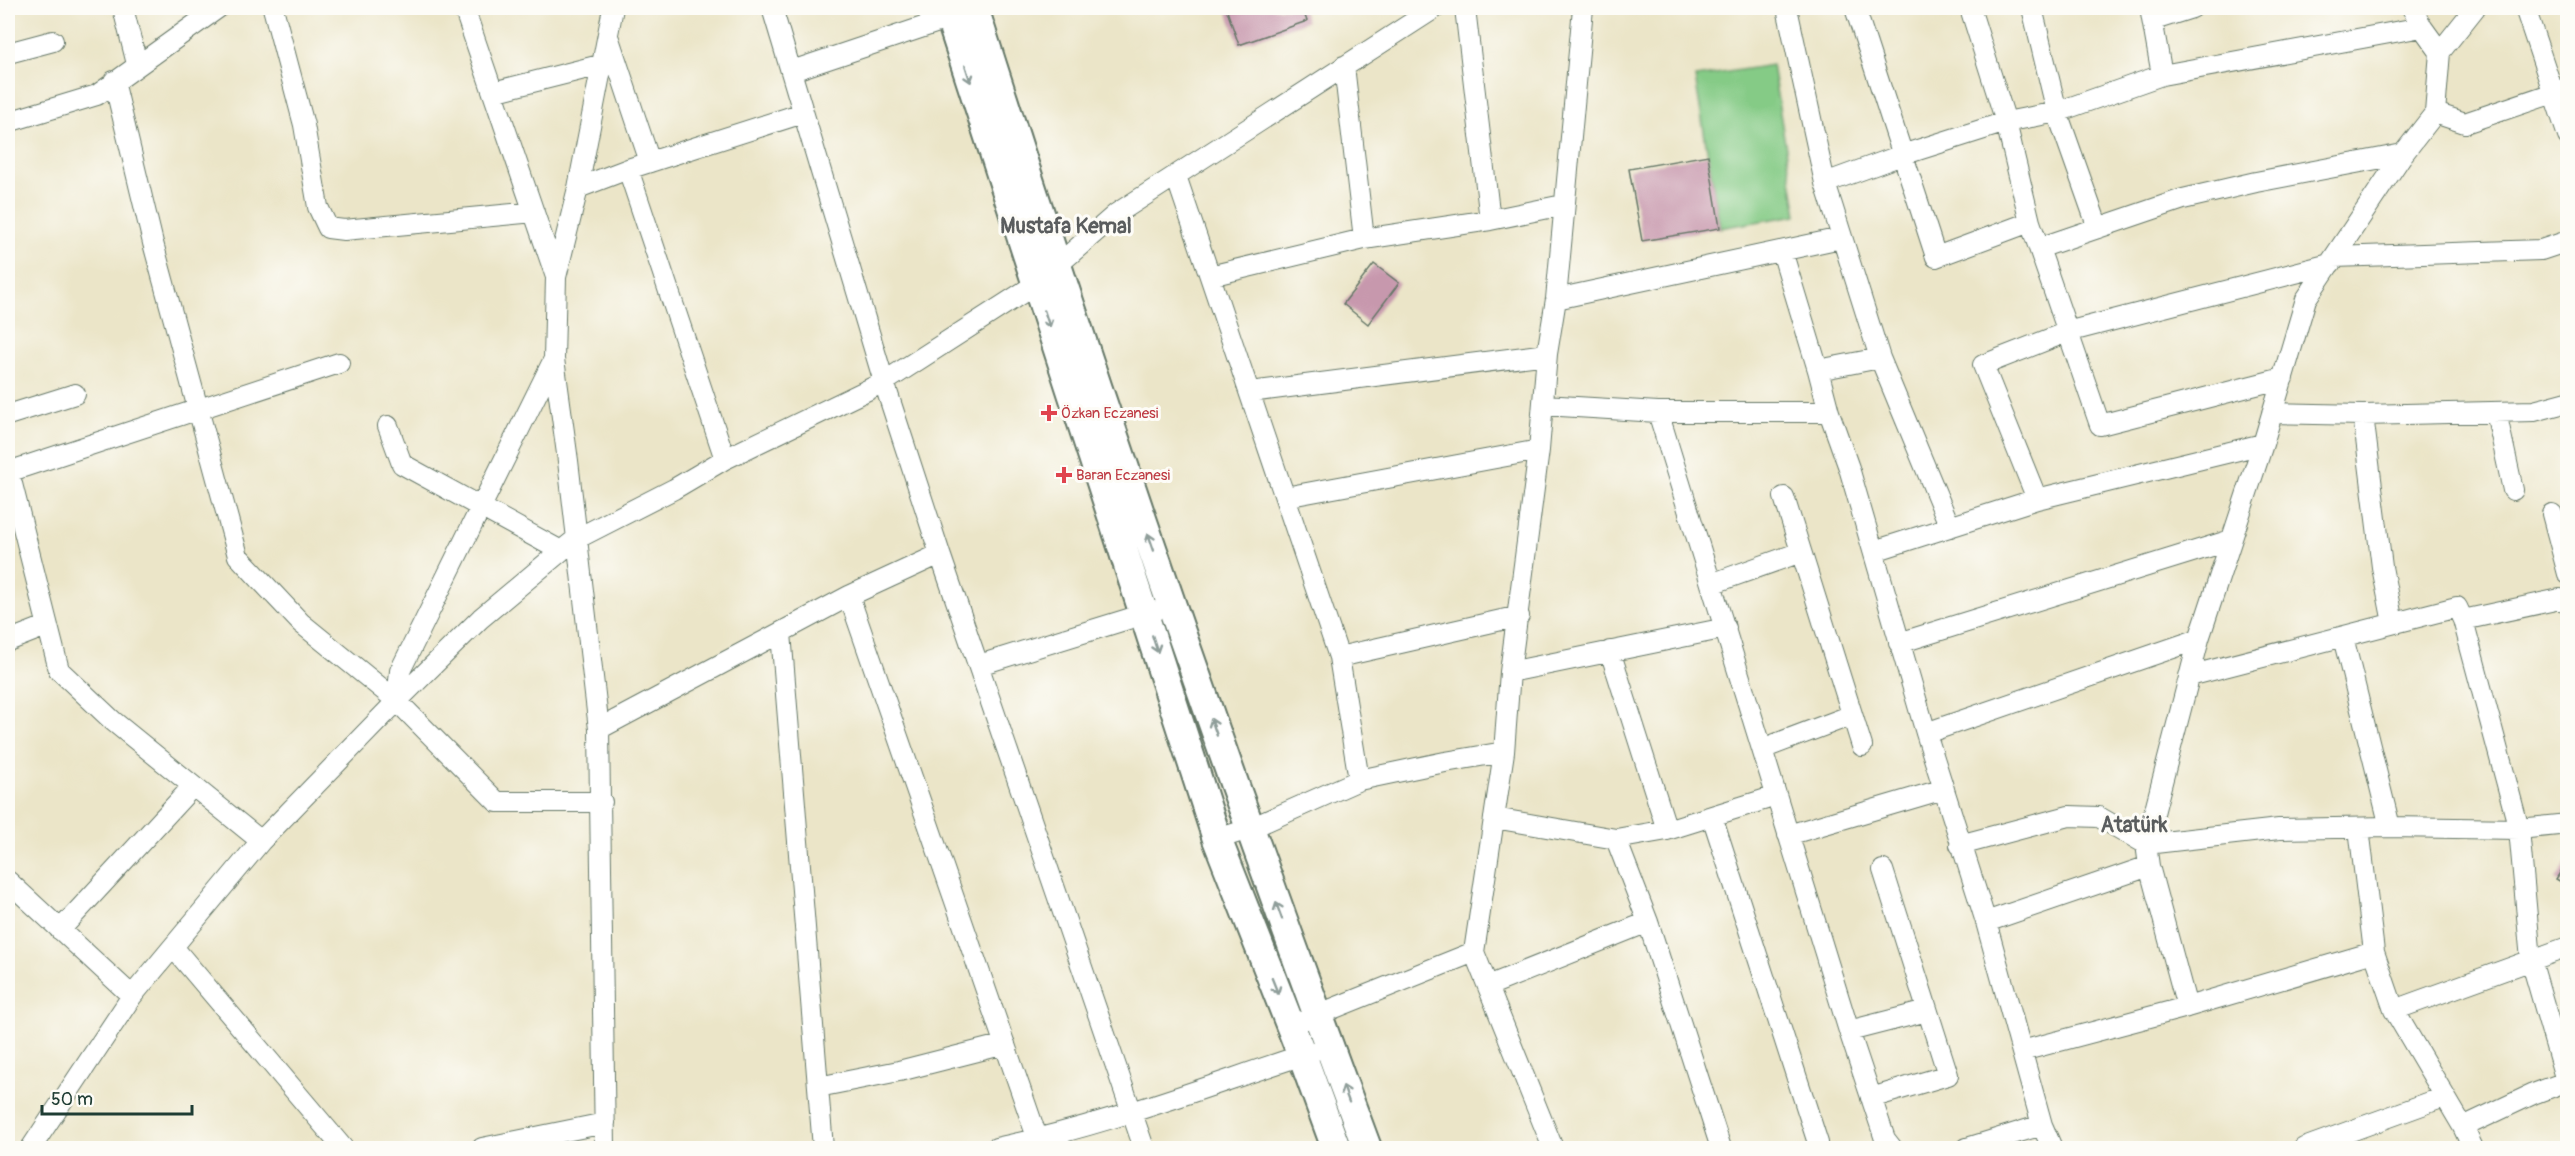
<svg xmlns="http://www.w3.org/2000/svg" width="2575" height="1156" font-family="Pangolin,sans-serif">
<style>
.green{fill:#85cb86;stroke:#52845d;stroke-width:1.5}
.building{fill:#c798ad}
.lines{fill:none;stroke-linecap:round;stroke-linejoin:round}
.street-casing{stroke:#667868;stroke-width:22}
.secondary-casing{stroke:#667868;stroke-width:32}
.street{stroke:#fff;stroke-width:20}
.secondary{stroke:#fff;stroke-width:28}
.oneway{stroke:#8f9e9a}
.health-dot{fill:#e0444e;stroke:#fdfcf7;stroke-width:2}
.labels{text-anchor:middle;stroke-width:6;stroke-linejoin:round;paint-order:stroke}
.health-label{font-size:15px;fill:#be3a42;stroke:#fdfcf7;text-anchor:start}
.district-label{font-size:21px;font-weight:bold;fill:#5a5d5e;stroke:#fdfcf7}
</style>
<rect width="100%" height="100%" fill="#fdfcf7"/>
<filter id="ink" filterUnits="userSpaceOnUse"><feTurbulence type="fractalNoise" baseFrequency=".0167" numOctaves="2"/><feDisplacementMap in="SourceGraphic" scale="12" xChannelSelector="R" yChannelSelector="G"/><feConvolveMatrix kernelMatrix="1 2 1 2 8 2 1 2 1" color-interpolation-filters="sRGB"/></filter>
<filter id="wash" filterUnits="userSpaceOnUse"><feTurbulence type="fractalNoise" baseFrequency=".008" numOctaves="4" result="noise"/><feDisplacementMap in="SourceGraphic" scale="24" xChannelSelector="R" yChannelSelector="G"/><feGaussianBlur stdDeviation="1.35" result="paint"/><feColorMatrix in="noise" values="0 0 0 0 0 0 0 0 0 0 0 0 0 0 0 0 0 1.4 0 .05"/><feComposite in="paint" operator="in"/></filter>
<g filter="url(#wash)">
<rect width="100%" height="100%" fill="#ebe5c8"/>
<path class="green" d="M1772 65 1797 215 1720 228 1695 77Z"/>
<g id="blocks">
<path class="building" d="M1226 8H1302L1307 21 1239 45Z
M1708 155 1720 228 1642 241 1629 169Z
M1374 264 1399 283 1368 324 1343 304Z
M2568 860V886L2556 879Z"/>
</g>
</g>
<g filter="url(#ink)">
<use href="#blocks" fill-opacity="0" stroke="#667868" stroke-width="1.5"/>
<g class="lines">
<defs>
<path id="street" d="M123 8 137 64
M273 8 304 125 318 207 328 228 344 230 534 212
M464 8 556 277
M772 8 884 382 940 554 1144 1148
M1465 8 1490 220
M1787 8 1825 183 1880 358 1818 370
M1855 8 1936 257 2030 222
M1970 8 2006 122 2030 222 2100 425 2283 378
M2032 8 2057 112 2098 228
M2150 8 2162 75
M2412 8 2422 27
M2525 8 2568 136
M2154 20 2192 8
M609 39 650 162
M8 53 53 41
M1344 66 1364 239
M792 71 950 18
M114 81 153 243 238 556 301 623 397 701 497 802H602
M493 92 604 64
M2435 113 2465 123 2568 88
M8 122 97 95 218 8
M628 169 725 459
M1176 176 1339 657 1359 780
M1825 183 1902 155 2006 122 2057 112 2162 75 2422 27 2440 52
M578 188 628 169 803 113
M2039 248 2183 199 2256 182 2403 154 2435 113 2440 52 2475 8
M1782 251 1818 370 1829 412 1849 468 1926 733 1986 922 2042 1125 2052 1148
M2334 257 2541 250 2568 241
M1210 276 1364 239 1490 220 1563 205
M1556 299 1841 238
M1880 358 1950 527
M1250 392 1547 354
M1544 405 1658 412H1829
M1658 412 1849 1031 1885 1139 1892 1148
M2496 412 2513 490
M2272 413 2363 415 2534 411 2568 402
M8 415 75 394
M2363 415 2382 567 2393 623
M388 426 402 464 561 551
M8 468 59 670 113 721 261 841
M8 472 339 363
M1285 497 1539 450
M1784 497 1862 746
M2037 499 1983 365 2067 332 2330 264
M2552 514 2568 574
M1874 551 2037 499 2263 444
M1711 584 1801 552
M849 596 1038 1140
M2463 620 2519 829 2531 960 2566 1081
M781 633 823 1148
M2343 637 2390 827
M8 641 46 626
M1899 643 2231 540
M1610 651 1667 830
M1339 657 1519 616
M979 665 1154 611
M1510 672 1726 628
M2189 676 2457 607 2463 620 2560 599 2568 603
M397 701 400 671 554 359
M599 729 849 596 940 554
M1926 733 2199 639
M1762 749 1852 715
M1712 816 1818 1143
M1494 818 1616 839 1667 830 1776 796
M2359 828 2374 952 2394 1010 2463 1127 2473 1148
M1788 835 1944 789
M1217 839 1249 829 1359 780 1445 762 1504 752
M1616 839 1648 922 1721 1148
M1960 845 2069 816 2099 817 2146 844 2279 829 2390 827 2519 829 2568 824
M8 881 132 996
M1986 922 2149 866
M60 930 193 786
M173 947 343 1148
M1474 952 1504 752 1510 672 1539 450 1547 354 1556 299 1583 8
M1488 986 1648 922
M2187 1007 2149 866 2146 844 2199 639 2263 444 2306 299 2403 154
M2394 1010 2568 947
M1307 1019 1474 952 1553 1148
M1849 1031 1927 1011
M2022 1051 2187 1007 2374 952
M818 1087 899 1071 1005 1044
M1871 1098 1948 1075 1883 870
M2463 1127 2533 1094 2568 1081
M31 1148 132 996 261 841 397 701 481 618 561 551 576 539 674 489 725 459 884 382 1036 284 1116 214 1435 8
M482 1148 605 1123
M605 1148 599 729 568 461 554 359 556 277 578 188 613 8
M996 1148C1104 1126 1207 1086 1312 1052
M1967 1148 2042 1125
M2304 1148 2444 1097"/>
<path id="secondary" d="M947 8 1217 839 1302 1055 1336 1148
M974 8C1095 391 1226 771 1367 1148"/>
</defs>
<use href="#street" class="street-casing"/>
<use href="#secondary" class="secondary-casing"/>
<use href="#street" class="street"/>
<use href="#secondary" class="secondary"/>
</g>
<defs><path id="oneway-shaft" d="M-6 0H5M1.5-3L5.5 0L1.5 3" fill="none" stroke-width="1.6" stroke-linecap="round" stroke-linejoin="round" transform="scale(1.5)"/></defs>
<g class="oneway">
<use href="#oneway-shaft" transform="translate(968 74) rotate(72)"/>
<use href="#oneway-shaft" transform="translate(1047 319) rotate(72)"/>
<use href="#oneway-shaft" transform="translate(1151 542) rotate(-109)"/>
<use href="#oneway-shaft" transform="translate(1155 644) rotate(72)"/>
<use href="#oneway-shaft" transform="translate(1214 727) rotate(-109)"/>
<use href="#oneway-shaft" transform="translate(1279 911) rotate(-110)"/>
<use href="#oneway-shaft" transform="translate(1275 986) rotate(68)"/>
<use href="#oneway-shaft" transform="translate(1346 1094) rotate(-110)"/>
</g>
</g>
<g class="health-dot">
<path d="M1046 404h6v6h6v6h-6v6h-6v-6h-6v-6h6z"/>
<path d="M1061 466h6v6h6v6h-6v6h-6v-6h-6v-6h6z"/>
</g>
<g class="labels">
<g class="health-label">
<text x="1061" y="418">Özkan Eczanesi</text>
<text x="1076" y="480">Baran Eczanesi</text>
</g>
<g class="district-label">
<text x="1066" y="233">Mustafa Kemal</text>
<text x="2134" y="832">Atatürk</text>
</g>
</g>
<rect width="2575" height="1156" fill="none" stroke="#fdfcf7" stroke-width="30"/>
<path d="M42 1105v9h150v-9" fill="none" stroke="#1f3d34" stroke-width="3"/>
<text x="51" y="1105" font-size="18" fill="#1f3d34" stroke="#fdfcf7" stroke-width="4.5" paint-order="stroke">50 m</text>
</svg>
